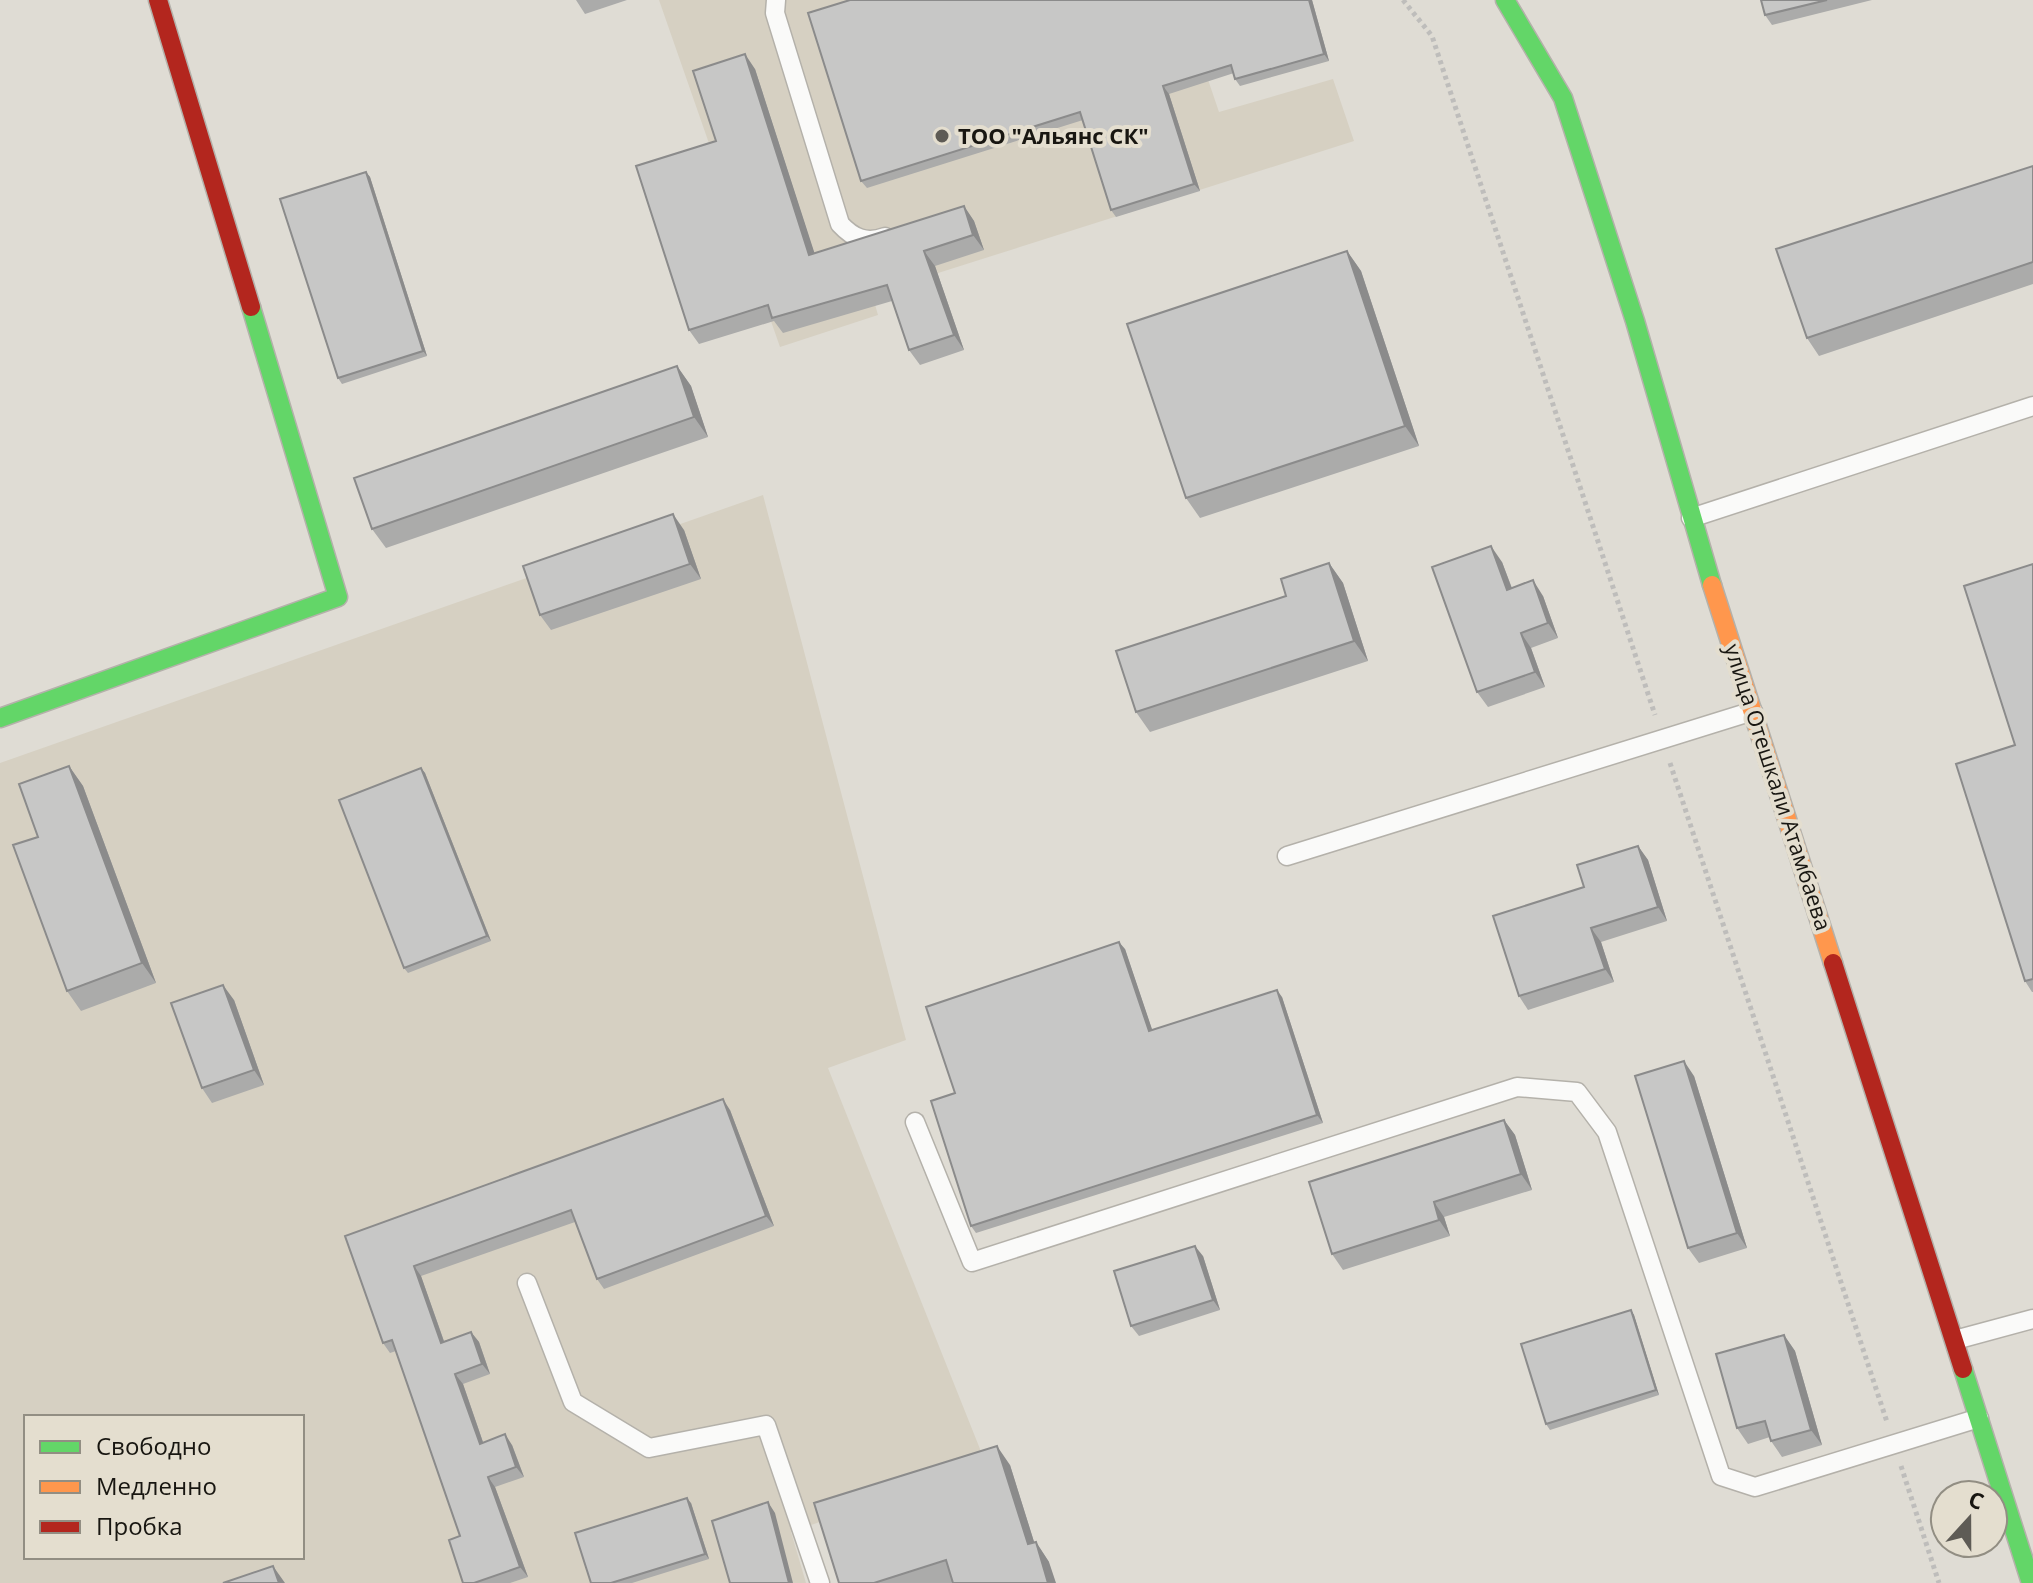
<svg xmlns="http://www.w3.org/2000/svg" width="2033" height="1583" font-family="'Open Sans',sans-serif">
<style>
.built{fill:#d6d0c2;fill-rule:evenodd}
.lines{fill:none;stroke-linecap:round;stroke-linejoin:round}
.lane-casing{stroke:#b4b1aa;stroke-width:21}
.fast-casing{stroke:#b4b1aa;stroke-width:21}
.slow-casing{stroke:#b4b1aa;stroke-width:21}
.jam-casing{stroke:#b4b1aa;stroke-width:21}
.path{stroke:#bebdbb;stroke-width:5;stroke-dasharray:4 4;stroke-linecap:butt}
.lane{stroke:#fafaf9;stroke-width:18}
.fast{stroke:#63d668;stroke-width:18}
.slow{stroke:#ff974d;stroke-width:18}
.jam{stroke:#b3261e;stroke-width:18}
.wall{fill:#ababaa}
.shaded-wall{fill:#8b8b8b}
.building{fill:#c7c7c6;stroke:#8b8b8b;stroke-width:2}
.poi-dot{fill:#5e5b55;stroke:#e4decf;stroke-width:3}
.labels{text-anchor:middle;stroke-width:8;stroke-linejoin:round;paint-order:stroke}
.poi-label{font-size:22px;font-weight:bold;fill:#181611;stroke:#e4decf;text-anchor:start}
.street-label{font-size:22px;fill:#181611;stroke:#e4decf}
</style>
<rect width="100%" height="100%" fill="#dfdcd4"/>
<path class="built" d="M659 0H1181L1219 112 1333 79 1354 141 872 294 878 315 780 347Z
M763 495 906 1040 828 1068 986 1464 791 1532 806 1583H0V763ZM26 1417H302V1557H26Z"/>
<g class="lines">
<defs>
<path id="lane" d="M776 0 775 13 840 224C853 238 866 244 885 237
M1691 518 2033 406
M1287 856 1753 711
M915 1122 972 1262 1517 1087 1577 1092 1607 1132 1721 1476 1755 1487 1979 1418
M527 1283 573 1402 649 1448 766 1425 820 1583
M1955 1340 2033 1319"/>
<path id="fast" d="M1505 0 1563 98 1635 321 1712 585
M0 718 338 597 251 307
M1963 1369 2031 1583"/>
<path id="slow" d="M1712 585 1833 963"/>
<path id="jam" d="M158 0 251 307
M1833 963 1963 1369"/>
</defs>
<use href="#lane" class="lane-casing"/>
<use href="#fast" class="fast-casing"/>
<use href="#slow" class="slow-casing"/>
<use href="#jam" class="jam-casing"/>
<path class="path" d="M1403 0 1432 36 1655 715
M1670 763 1887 1422
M1901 1466 1939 1583"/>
<use href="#lane" class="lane"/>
<use href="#fast" class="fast"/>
<use href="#slow" class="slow"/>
<use href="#jam" class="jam"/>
</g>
<path class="wall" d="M576 0H627L585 14Z
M1312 0 1329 61 1240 86 1235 79 1234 73 1169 94 1200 191 1116 217 1111 210 1083 120 867 188 861 181Z
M1761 0H1872L1772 25 1765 15Z
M755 69 814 253 964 206 974 221 984 250 935 266 964 350 920 365 909 350 892 301 783 333 774 321 699 344 689 330 716 141Z
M2033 166V284L1819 356 1807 338Z
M366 172 370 177 427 356 342 384 338 378Z
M1347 251 1361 271 1419 446 1200 518 1186 498Z
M677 366 691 386 708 437 386 548 372 529Z
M684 530 701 579 551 630 540 615Z
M1502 562 1512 588 1543 596 1558 638 1531 648 1545 687 1488 707 1477 692Z
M1329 563 1343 583 1368 661 1150 732 1136 712Z
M2033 564V992H2032L2025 981 2015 745Z
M69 766 83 786 156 983 81 1011 67 991 38 837Z
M421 768 425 773 491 941 408 973 404 968Z
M1638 846 1648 860 1667 921 1601 942 1614 982 1528 1010 1519 996 1584 887Z
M1125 949 1152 1030 1282 997 1323 1123 976 1233 971 1226 955 1093Z
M234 1000 264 1085 212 1103 202 1088Z
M1694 1076 1747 1248 1699 1263 1688 1248Z
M730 1110 774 1226 604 1289 597 1279 575 1222 421 1276 444 1341 471 1332 479 1342 490 1374 463 1384 483 1442 512 1445 524 1477 495 1487 528 1577 510 1583H463L460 1536 396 1351 390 1353 383 1343 345 1236Z
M1504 1120 1515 1135 1532 1190 1444 1217 1450 1236 1343 1270 1332 1254Z
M1203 1256 1220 1310 1139 1336 1131 1326Z
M1631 1310 1634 1315 1659 1395 1550 1430 1546 1424Z
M1784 1335 1795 1351 1822 1445 1782 1457 1771 1441 1770 1437 1748 1444 1737 1428Z
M1010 1465 1034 1542H1036L1049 1562 951 1583H839Z
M691 1503 709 1559 632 1583H591Z"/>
<path class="shaded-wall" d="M1309 0H1312L1329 61 1324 54Z
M745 54 755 69 820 270 809 255Z
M1163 86 1169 94 1200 191 1194 184Z
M366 172 370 177 427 356 423 351Z
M964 206 974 221 984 250 973 235Z
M924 251 935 266 964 350 954 335Z
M1347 251 1361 271 1419 446 1405 426Z
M677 366 691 386 708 437 694 417Z
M673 514 684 530 701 579 690 564Z
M1491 546 1502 562 1518 605 1507 590Z
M1329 563 1343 583 1368 661 1354 641Z
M1533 580 1543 596 1558 638 1548 623Z
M1521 633 1531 648 1545 687 1535 672Z
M69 766 83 786 156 983 142 963Z
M421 768 425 773 491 941 487 936Z
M1638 846 1648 860 1667 921 1658 907Z
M1591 928 1601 942 1614 982 1605 969Z
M1119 942 1125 949 1155 1038 1149 1031Z
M223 985 234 1000 264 1085 254 1070Z
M1277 990 1282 997 1323 1123 1317 1115Z
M1684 1061 1694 1076 1747 1248 1737 1233Z
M723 1099 730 1110 774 1226 766 1216Z
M1504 1120 1515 1135 1532 1190 1521 1174Z
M1434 1202 1444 1217 1450 1236 1439 1220Z
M1195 1246 1203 1256 1220 1310 1213 1300Z
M414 1266 421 1276 448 1353 441 1343Z
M1631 1310 1634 1315 1659 1395 1656 1390Z
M471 1332 479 1342 490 1374 482 1364Z
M1784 1335 1795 1351 1822 1445 1811 1430Z
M455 1374 463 1384 487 1454 480 1444Z
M505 1434 512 1445 524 1477 516 1467Z
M997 1446 1010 1465 1041 1564 1028 1544Z
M488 1477 495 1487 528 1577 520 1567Z
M687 1498 691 1503 709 1559 705 1554Z
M768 1502 775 1513 793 1583H789Z
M1036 1542 1049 1562 1056 1583H1048Z
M273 1566 285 1583H279Z"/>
<path class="building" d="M850 0H1309L1324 54 1235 79 1231 65 1163 86 1194 184 1111 210 1080 112 861 181 808 13Z
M1761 0H1827L1765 15Z
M745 54 809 255 964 206 973 235 924 251 954 335 909 350 887 285 772 318 768 305 689 330 636 166 716 141 693 71Z
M2033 166V262L1807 338 1776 249Z
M366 172 423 351 338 378 280 199Z
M1347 251 1405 426 1186 498 1127 324Z
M677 366 694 417 372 529 354 478Z
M673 514 690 564 540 615 523 566Z
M1491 546 1507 590 1533 580 1548 623 1521 633 1535 672 1477 692 1432 567Z
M1329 563 1354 641 1136 712 1116 651 1286 596 1281 579Z
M2033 564V979L2025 981 1956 764 2015 745 1964 586Z
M69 766 142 963 67 991 13 845 38 837 19 784Z
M421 768 487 936 404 968 339 800Z
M1638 846 1658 907 1591 928 1605 969 1519 996 1493 916 1584 887 1577 865Z
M1119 942 1149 1031 1277 990 1317 1115 971 1226 931 1101 955 1093 926 1007Z
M223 985 254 1070 202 1088 171 1003Z
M1684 1061 1737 1233 1688 1248 1635 1076Z
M723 1099 766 1216 597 1279 571 1210 414 1266 441 1343 471 1332 482 1364 455 1374 480 1444 505 1434 516 1467 488 1477 520 1567 474 1583H463L449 1540 460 1536 392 1340 383 1343 345 1236Z
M1504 1120 1521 1174 1434 1202 1439 1220 1332 1254 1309 1182Z
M1195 1246 1213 1300 1131 1326 1114 1271Z
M1631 1310 1656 1390 1546 1424 1521 1344Z
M1784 1335 1811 1430 1771 1441 1765 1421 1737 1428 1716 1354Z
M997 1446 1028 1544 1036 1542 1048 1583H953L946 1560 874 1583H839L814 1503Z
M687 1498 705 1554 611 1583H591L575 1533Z
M768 1502 789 1583H730L712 1521Z
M273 1566 279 1583H223Z"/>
<circle class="poi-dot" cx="942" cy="136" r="8"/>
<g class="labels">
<g class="poi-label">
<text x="958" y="144">ТОО "Альянс СК"</text>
</g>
<g class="street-label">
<text transform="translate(1778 787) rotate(72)" y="8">улица Отешкали Атамбаева</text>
</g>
</g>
<rect x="24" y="1415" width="280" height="144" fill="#e4decf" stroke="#928e83" stroke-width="2"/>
<rect x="40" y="1441" width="40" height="12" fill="#63d668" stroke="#928e83" stroke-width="2"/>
<text x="96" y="1455" font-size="24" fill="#181611">Свободно</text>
<rect x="40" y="1481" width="40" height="12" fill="#ff974d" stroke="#928e83" stroke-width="2"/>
<text x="96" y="1495" font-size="24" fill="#181611">Медленно</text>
<rect x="40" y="1521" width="40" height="12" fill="#b3261e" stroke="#928e83" stroke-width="2"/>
<text x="96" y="1535" font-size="24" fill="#181611">Пробка</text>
<g transform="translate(1969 1519) rotate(21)"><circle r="38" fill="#e4decf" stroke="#928e83" stroke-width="2"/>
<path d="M0-6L14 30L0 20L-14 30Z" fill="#5e5b55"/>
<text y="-12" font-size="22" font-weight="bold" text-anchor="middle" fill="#181611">С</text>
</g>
</svg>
